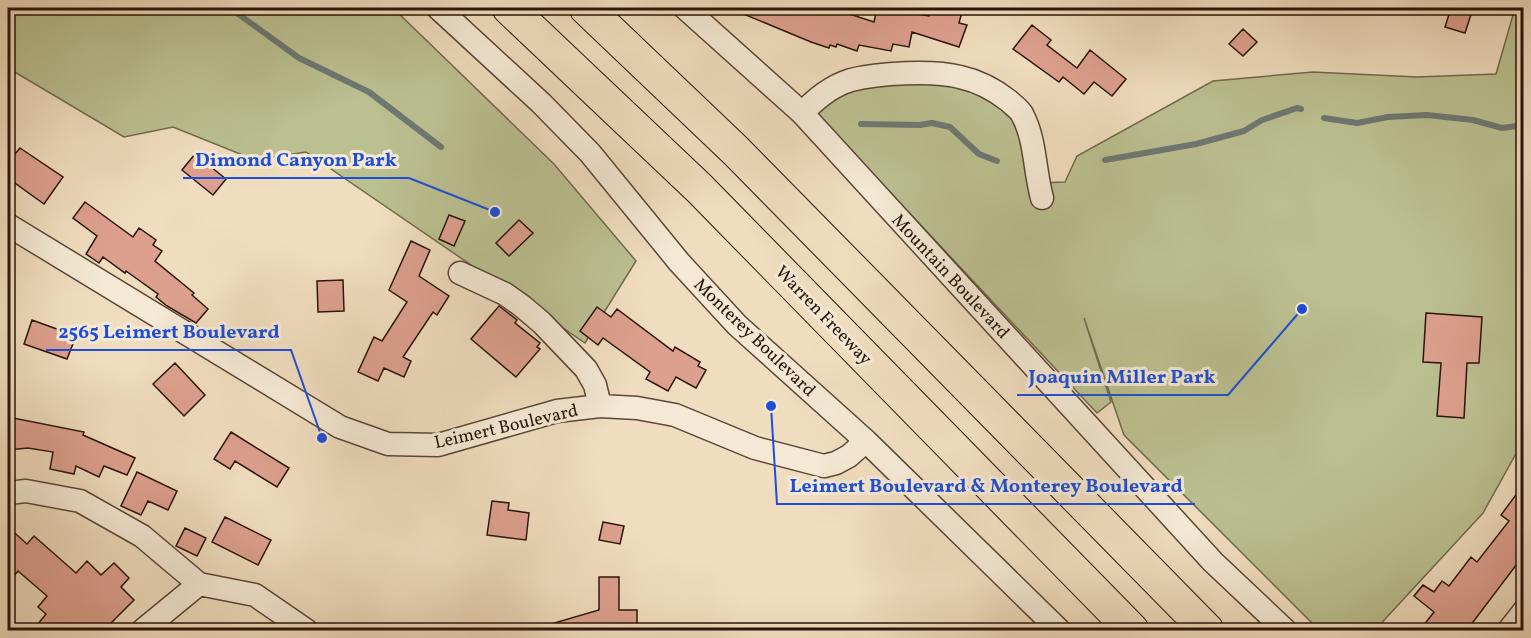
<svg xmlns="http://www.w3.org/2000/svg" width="1531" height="638" font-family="Vollkorn,serif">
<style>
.green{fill:#bbc091;stroke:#726a4e;stroke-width:1.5}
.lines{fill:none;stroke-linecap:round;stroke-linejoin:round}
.stream{stroke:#6e7872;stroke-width:6}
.building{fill:#dda08f;stroke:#2a140a;stroke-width:1.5}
.minor-casing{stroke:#5c4637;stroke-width:25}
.highway-casing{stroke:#2a140a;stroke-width:35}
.minor{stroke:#f5e9d5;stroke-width:22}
.highway{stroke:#f0ddbf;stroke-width:33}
.labels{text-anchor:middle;stroke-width:6;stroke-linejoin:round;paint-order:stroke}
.street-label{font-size:18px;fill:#2a140a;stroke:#f5e9d5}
.leader{fill:none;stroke:#1d4ed8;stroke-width:2}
.callout-dot{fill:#1d4ed8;stroke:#f5e9d5;stroke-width:2}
.callout-label{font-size:20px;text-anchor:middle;font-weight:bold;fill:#1d4ed8;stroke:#f5e9d5;stroke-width:6;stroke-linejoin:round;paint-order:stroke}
</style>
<rect width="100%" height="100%" fill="#f0ddbf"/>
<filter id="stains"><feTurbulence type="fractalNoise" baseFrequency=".00333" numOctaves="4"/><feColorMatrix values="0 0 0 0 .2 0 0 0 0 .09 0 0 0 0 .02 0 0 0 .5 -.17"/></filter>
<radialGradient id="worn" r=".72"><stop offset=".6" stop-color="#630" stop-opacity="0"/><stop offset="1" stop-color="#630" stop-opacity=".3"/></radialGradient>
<path class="green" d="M8 8H393L554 164 636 261 585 343 306 152 255 160 173 127 124 137 8 68Z
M1515 8H1523V441L1483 513 1375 630H1319L1124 435 1084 318 1111 402 1097 413 809 106 820 95 924 74 1022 111 1038 183 1065 182 1077 156 1213 81 1313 72 1417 77 1496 74Z"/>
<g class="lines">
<path class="stream" d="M230 8 299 58 369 92 441 147
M1324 118 1357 123 1388 117 1427 115 1473 120 1502 128 1524 125
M861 124 920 125 932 123 950 127 979 154 997 161
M1105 160 1196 144 1244 131 1262 120 1297 108 1301 109"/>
</g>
<path class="building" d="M729 8H831L874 22 877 8 929 16 932 8H963L959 23 967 25 959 47 912 32 909 47 893 44 891 51 859 45 857 51 837 44 836 47 830 45 829 48 811 42Z
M1451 8H1473L1465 33 1445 27Z
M1032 25 1051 40 1047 45 1077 68 1090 50 1126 79 1112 96 1094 82 1084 94 1063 77 1059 82 1013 49Z
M1243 29 1257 42 1243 56 1229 44Z
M20 148 63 177 44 204 8 178V149L15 154Z
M195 154 226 179 213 195 182 170Z
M85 202 133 237 139 228 156 240 153 245 162 251 155 261 194 293 192 295 208 309 196 323 167 306 156 297 158 294 126 271 125 273 103 257 99 263 86 254 97 236 73 218Z
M449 215 465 221 454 246 439 239Z
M519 220 533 233 509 256 496 243Z
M411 241 430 250 419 276 449 296 437 315 433 312 403 357 411 361 404 377 384 368 378 381 358 372 374 337 382 341 407 302 389 290Z
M343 280 344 311 318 312 317 281Z
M499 306 517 320 515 323 540 343 537 347 540 349 516 377 471 339Z
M597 307 611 317 617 309 673 351 675 347 700 362 698 366 706 370 696 388 676 377 668 391 646 379 650 372 603 338 598 345 580 331Z
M1426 313 1482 317 1479 363H1467L1464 418 1437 416 1441 363 1423 362Z
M32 320 76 336 67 359 24 344Z
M175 363 205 395 184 416 153 384Z
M8 417 84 432 83 435 135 458 127 475 104 466 99 477 76 466 74 474 50 469 53 452 28 448 8 450Z
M231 432 289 468 277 487 235 461 230 469 214 459Z
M137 472 177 491 168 510 148 501 141 515 121 506Z
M1524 484 1523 556 1467 630H1420L1434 612 1414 596 1423 585 1434 592 1442 581 1449 586 1471 557 1477 562 1509 521 1501 515Z
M492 501 509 503 508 510 529 513 526 540 487 535Z
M225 517 271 540 258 565 212 542Z
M603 522 624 526 620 544 599 540Z
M8 527 27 544 34 536 76 573 87 561 101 575 114 563 129 578 121 587 134 600 104 630H33L46 614 38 607 47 596 18 571 8 583Z
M185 528 206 538 197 556 176 546Z
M599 577H619V610H637V625H619V630H545L544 626 599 610Z"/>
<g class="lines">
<defs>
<path id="minor" d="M438 8 541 103 590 153 679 262 737 325 866 441 1059 630
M685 8 802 113 1213 562 1285 630
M802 113C816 99 831 86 851 80 878 73 933 70 960 77 978 81 995 90 1009 101 1013 105 1019 109 1022 114 1036 140 1034 169 1042 198
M8 225 340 427 388 444 438 445 557 411 600 406 637 408 675 415 755 448 824 466 836 463 849 456 866 441
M460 273 505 294 522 306 542 323 586 369 595 385 600 406
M8 493 26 491 80 501 142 536 199 584 255 595 306 630
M143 630 199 584
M1509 630 1524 611"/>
<path id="highway" d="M509 8 699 188 1132 630
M586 8 736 151 1207 630"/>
</defs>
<use href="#minor" class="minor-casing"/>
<use href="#highway" class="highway-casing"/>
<use href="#minor" class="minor"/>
<use href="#highway" class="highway"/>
</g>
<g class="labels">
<g class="street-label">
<text transform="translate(951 276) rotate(47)" y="6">Mountain Boulevard</text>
<text transform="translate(824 315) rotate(46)" y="6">Warren Freeway</text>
<text transform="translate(755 337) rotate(44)" y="6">Monterey Boulevard</text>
<text transform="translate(506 426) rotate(-13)" y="6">Leimert Boulevard</text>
</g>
</g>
<path class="leader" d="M495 212L409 178H183M322 438L291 350H46M1302 309L1228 395H1017M771 406L777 504H1195"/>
<g class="callout-dot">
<circle cx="495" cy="212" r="6"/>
<circle cx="322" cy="438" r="6"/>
<circle cx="1302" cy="309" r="6"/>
<circle cx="771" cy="406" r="6"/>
</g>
<g class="callout-label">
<text x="296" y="166">Dimond Canyon Park</text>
<text x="169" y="338">2565 Leimert Boulevard</text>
<text x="1122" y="383">Joaquin Miller Park</text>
<text x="986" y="492">Leimert Boulevard &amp; Monterey Boulevard</text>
</g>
<rect width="1531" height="638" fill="none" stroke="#f0ddbf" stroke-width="30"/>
<rect x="9" y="9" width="1513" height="620" fill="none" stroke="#2a140a" stroke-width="3"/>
<rect x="15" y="15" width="1501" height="608" fill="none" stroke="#2a140a" stroke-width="1.5"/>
<rect width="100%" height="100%" filter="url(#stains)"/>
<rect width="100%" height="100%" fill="url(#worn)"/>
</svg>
